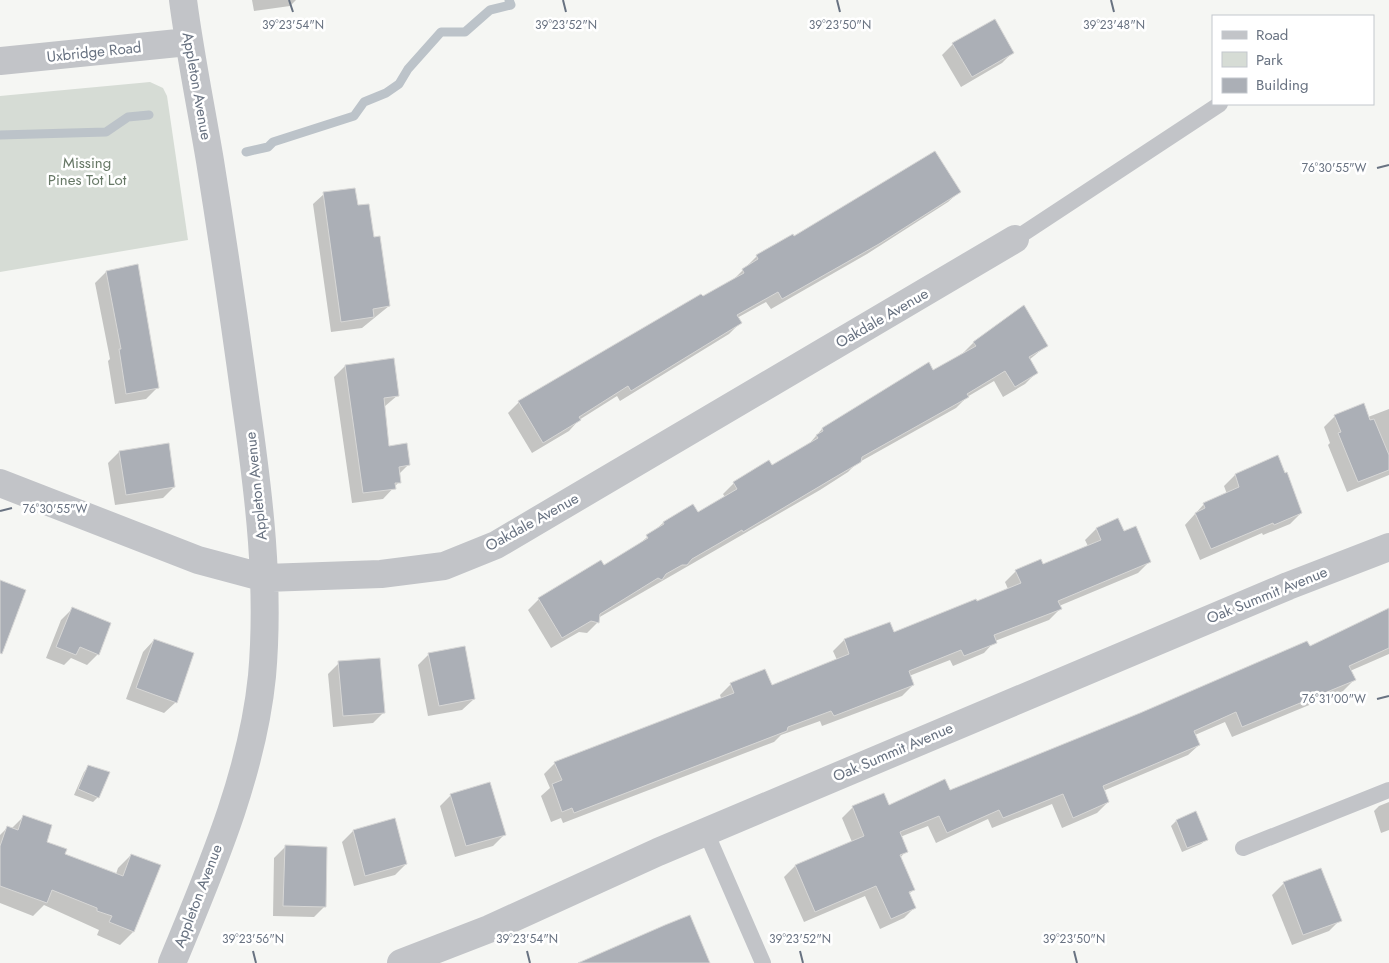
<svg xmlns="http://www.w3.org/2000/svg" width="1389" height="963" font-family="Jost,sans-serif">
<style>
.green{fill:#d6dcd5}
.shadow{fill:#0003}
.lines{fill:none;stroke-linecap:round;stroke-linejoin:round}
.stream{stroke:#bcc3c9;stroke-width:9}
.building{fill:#abafb6;stroke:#d7d7d6}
.lane{stroke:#c2c4c8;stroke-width:16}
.street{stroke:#c2c4c8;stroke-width:28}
.ticks{fill:none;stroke:#687281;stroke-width:2}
.labels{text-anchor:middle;stroke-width:5;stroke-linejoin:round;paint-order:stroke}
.street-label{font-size:15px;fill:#687281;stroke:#fff}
.park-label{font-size:15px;fill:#677866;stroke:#fff}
.ticks-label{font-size:12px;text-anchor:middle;fill:#687281;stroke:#fff;stroke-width:5;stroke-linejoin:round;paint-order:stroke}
</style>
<rect width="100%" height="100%" fill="#f5f6f3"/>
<path class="green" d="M150 82 163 88 167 96 188 240 0 272V96Z"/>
<path class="shadow" d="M252 0H296L290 6 254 11Z
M953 44 1013 52 1002 63 961 87 942 55Z
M959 192 948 202 867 254 771 309 766 302 737 318 740 323 729 334 620 401 617 396 579 420 569 431 532 453 508 413 519 402 731 282 757 256 792 235 794 238Z
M324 194 356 207 372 239 389 306 362 328 331 332 313 204Z
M106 272 157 388 146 399 115 404 108 361 110 359 95 283Z
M974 342 1046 346 1029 360 1036 373 1025 384 1003 397 994 381 967 397 956 408 856 464 848 472 820 490 598 618V622L587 633 579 632 551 648 528 610 539 599 603 567 637 546 663 523 698 513 725 497 723 494 734 483 772 467 809 444 822 429 933 372 963 353Z
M345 366 398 395 384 407 388 447 408 465 398 475 399 482 383 499 352 503 334 377Z
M1389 409V475L1347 492 1328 445 1330 443 1324 427 1335 416 1368 417Z
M119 452 174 487 163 498 115 505 108 463Z
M1235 475H1284L1301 513 1290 524 1263 535 1262 533 1200 560 1185 525 1204 504 1227 494 1224 486Z
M1096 529 1123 532 1149 562 1138 573 1059 606 1060 609 1049 620 995 641 984 653 953 666 950 660 909 676 913 685 902 696 822 726 820 721 781 735 774 742 563 823 561 818 551 822 541 796 550 788 544 774 555 763 721 698 720 695 731 684 771 687 837 660 833 651 844 640 889 623 893 633 1008 589 1005 582 1016 571 1042 565 1088 546 1085 540Z
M72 609 98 654 87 665 71 658 64 665 46 658 61 620Z
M1389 618V654L1350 671 1354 680 1343 691 1232 737 1225 722 1195 735 1199 745 1188 755 1103 791 1108 802 1097 813 1062 828 1052 804 992 828 988 819 936 843 928 826 900 837 906 851 900 858 914 889 909 894 915 907 904 918 880 929 865 896 804 922 784 877 795 866 852 842 842 818 853 807H888L949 792Z
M154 640 176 702 164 713 126 699 143 652Z
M429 654 474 699 462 710 428 716 418 665Z
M339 663 384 712 373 723 333 727 328 674Z
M89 767 98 797 93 802 74 795 84 772Z
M451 795 504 835 493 846 455 857 440 806Z
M1389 802V830L1381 833 1374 811 1379 806Z
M1195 813 1207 839 1201 844 1182 852 1171 826 1176 821Z
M24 816 45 842 63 854 116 874 118 868 131 855 133 932 120 945 97 935 99 930 44 905 33 916 0 903V835L8 827 11 829Z
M353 831 406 864 395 875 354 886 342 842Z
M285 847 325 906 314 917 273 916 274 858Z
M1320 870 1340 920 1329 931 1292 945 1272 895 1283 884Z"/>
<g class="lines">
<path class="stream" d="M0 135 106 132 128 117 149 115
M246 152 268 147 273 142 354 116 364 102 386 93 399 84 408 69 441 32H465L490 10 511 5 509 0"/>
</g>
<path class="building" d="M995 19 1014 53 972 77 952 43Z
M935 151 961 192 879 244 782 299 778 292 737 315 742 323 631 391 628 386 579 417 581 420 543 443 518 401 701 294 703 296 744 273 742 269 758 259 756 255 793 234 794 236Z
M355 188 358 205 369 204 374 237 380 236 390 306 373 309 374 317 341 322 323 192Z
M138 264 159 388 126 394 119 349H121L106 271Z
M1024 305 1048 346 1029 357 1038 373 1015 387 1005 371 967 394 969 397 862 457 861 462 832 479 743 532 742 530 692 559 687 565H682L666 574 662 580 658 578 600 614 599 623 591 621 562 638 538 598 601 560 604 565 648 538 646 535 664 524 663 522 693 504 698 512 737 489 733 482 769 460 772 465 818 438 816 435 823 431 822 428 929 362 933 370 976 346 973 342Z
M394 358 399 396 384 398 389 446 407 443 410 465 399 467 401 483H395L396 489 363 493 345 365Z
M1364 403 1370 420 1374 419 1389 455V470L1358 482 1338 433 1341 432 1334 415Z
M169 443 175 487 126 495 119 451Z
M1278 455 1285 473 1287 472 1302 513 1274 525 1273 523 1211 549 1195 513 1205 508 1203 503 1239 487 1235 474Z
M1118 518 1124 531 1136 526 1151 562 1058 601 1062 609 994 635 997 643 964 656 961 650 909 671 914 685 834 716 831 711 788 727 787 731 574 813 572 808 562 812 552 784 562 780 554 762 734 693 730 683 765 669 772 685 849 654 844 639 890 622 894 632 976 599 977 601 1021 583 1015 570 1041 559 1043 564 1101 540 1096 528Z
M0 580 26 590 2 654 0 653Z
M72 607 111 623 99 655 80 647 76 655 56 647Z
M1389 608V648L1349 666 1356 680 1242 727 1236 712 1194 731 1200 745 1103 786 1109 802 1073 818 1063 794 1003 818 999 810 947 833 939 816 900 832 908 852 900 855 915 890 909 892 916 908 891 919 876 886 815 912 795 865 864 836 852 806 884 793 889 805 945 779 950 790 1140 713 1307 641 1310 646Z
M154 639 194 653 177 703 136 688Z
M465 646 475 699 439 706 428 653Z
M380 658 385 713 343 716 338 661Z
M88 765 110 772 99 798 78 789Z
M490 782 506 835 466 846 450 794Z
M1196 811 1208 840 1187 848 1176 820Z
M23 815 52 825 47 842 67 849 65 854 123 876 131 854 161 865 134 932 109 922 112 916 97 911V908L52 890 47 903 0 886V846L7 826 18 830Z
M395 818 407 864 365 876 353 830Z
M285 845 327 847 326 907 283 906Z
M1321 868 1342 921 1303 935 1283 882Z
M690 915 710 963H578L665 925Z"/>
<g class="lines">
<path class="lane" d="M1015 239 1220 104
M706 832 763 963
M1243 848 1389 790"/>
<path class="street" d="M0 61 188 42
M0 483 198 560 265 578 381 574 444 566 496 545 1015 239
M172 963C210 871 252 776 262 676 270 585 259 495 246 405 235 324 223 242 210 161 201 107 190 54 183 0
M401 963 489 929 658 852 1288 586 1389 547"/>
</g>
<path class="ticks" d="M289 0 293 12M563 0 566 12M837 0 840 12M1111 0 1114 12M1377 168 1389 165M0 511 12 508M1377 699 1389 696M253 951 256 963M527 951 530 963M800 951 803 963M1074 951 1077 963"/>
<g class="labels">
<g class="street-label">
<text transform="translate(94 52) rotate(-6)" y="5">Uxbridge Road</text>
<text transform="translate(197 86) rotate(80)" y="5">Appleton Avenue</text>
<text transform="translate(882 318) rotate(-30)" y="5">Oakdale Avenue</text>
<text transform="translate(256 486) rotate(-96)" y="5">Appleton Avenue</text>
<text transform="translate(532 522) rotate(-29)" y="5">Oakdale Avenue</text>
<text transform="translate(1267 595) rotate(-22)" y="5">Oak Summit Avenue</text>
<text transform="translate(893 752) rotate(-23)" y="5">Oak Summit Avenue</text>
<text transform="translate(198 896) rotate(-69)" y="5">Appleton Avenue</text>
</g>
<g class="park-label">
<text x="87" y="168">Missing<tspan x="87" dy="17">Pines Tot Lot</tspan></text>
</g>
</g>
<g class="ticks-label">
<text x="293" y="29">39°23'54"N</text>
<text x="566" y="29">39°23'52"N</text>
<text x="840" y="29">39°23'50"N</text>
<text x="1114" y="29">39°23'48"N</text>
<text x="1334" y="172">76°30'55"W</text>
<text x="55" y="513">76°30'55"W</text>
<text x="1334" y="703">76°31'00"W</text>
<text x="253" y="943">39°23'56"N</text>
<text x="527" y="943">39°23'54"N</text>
<text x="800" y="943">39°23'52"N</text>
<text x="1074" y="943">39°23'50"N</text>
</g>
<rect x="1212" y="15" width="162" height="90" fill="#ffffff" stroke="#c3c7cd"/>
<rect x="1222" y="31" width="25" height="8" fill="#c2c4c8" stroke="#c3c7cd"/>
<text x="1256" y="40" font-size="15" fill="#687281">Road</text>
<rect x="1222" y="52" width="25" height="15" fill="#d6dcd5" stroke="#c3c7cd"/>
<text x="1256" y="65" font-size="15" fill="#687281">Park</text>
<rect x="1222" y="78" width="25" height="15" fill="#abafb6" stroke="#c3c7cd"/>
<text x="1256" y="90" font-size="15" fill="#687281">Building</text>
</svg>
